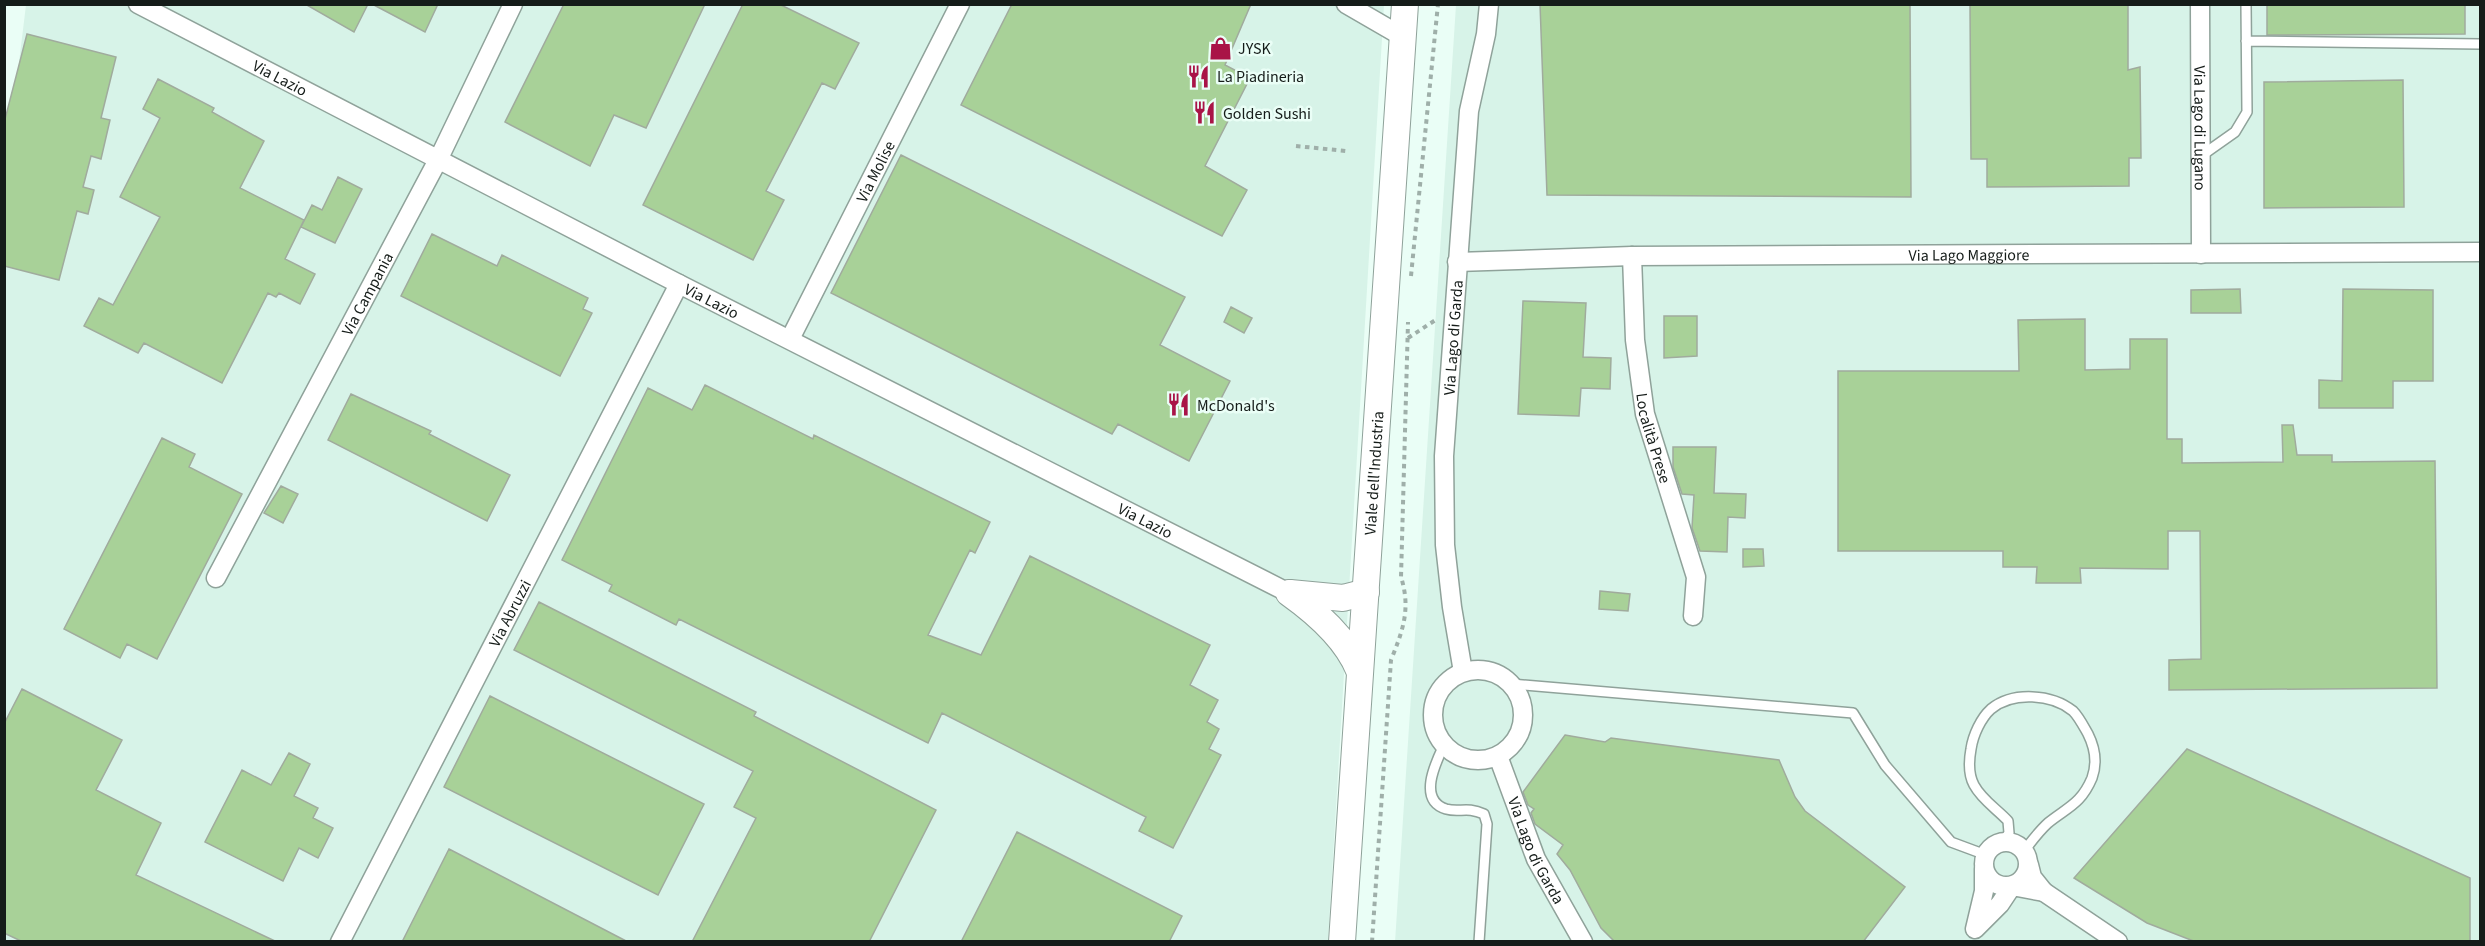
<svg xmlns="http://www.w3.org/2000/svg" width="2485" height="946" font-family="'Source Sans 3',sans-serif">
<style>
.built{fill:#d7f3e8}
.building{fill:#a8d198;stroke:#a0ab9d;stroke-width:1.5}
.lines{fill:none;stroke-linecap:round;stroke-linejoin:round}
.lane-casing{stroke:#8fa29a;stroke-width:12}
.street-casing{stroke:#8fa29a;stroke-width:21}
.secondary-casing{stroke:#8fa29a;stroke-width:28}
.path{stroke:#9fafa9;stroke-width:4;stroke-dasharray:4.5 4.5;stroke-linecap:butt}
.lane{stroke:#fff;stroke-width:9}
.street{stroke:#fff;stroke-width:18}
.secondary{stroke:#fff;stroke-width:26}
.labels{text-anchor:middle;stroke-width:5;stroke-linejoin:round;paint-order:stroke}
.poi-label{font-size:16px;fill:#151c19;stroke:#eafef6;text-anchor:start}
.street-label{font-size:16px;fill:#151c19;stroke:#eafef6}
</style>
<rect width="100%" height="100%" fill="#eafef6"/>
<path class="built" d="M26 5H1384L1328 941 5 942 4 185Z
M1456 5H2480V941L1395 942Z"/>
<path class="building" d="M305 4H368L354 32Z
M372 4H438L425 32Z
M564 4H705L646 128 614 115 590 166 505 122Z
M743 4H779L859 43 835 89 822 83 766 191 784 200 753 260 643 205Z
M1012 4H1251L1225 65 1250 78 1205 166 1247 190 1222 236 961 105Z
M1540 4H1910L1911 197 1547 195Z
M1970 4H2128V70L2140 67 2141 158H2129V186L1987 187V159H1971Z
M2267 4H2465V34L2267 35Z
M27 34 116 57 101 118 110 120 101 159 91 156 83 187 94 190 88 214 77 211 59 280 4 266V123Z
M158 79 214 108 212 112 264 141 240 188 304 220 285 259 315 274 300 304 279 293 276 297 268 293 222 383 144 343 138 353 84 326 99 298 113 305 160 217 120 197 160 118 143 109Z
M2403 80 2404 207 2264 208V82Z
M901 155 1185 297 1160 345 1230 381 1189 461 1118 424 1112 434 831 293Z
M338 177 362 189 335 243 301 227 312 205 322 210Z
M432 234 497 266 502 255 588 298 583 309 592 313 560 376 401 296Z
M2240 289 2241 313H2191V290Z
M2343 289 2433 290V381H2393V408H2319V380L2342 381Z
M1523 301 1586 303 1583 357 1611 358 1610 389 1581 388 1579 416 1518 414Z
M1231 307 1252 318 1244 333 1224 322Z
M1664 316H1697V356L1664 358Z
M2085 319V370L2130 369V339H2167V439H2182V463L2283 462 2282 425H2293L2297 455H2332V462L2435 461 2437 688 2169 690V660L2201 659 2200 531H2168V569L2080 568 2081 583H2036L2037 567H2003V551H1838V371H2019L2018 320Z
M705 385 813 439 814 435 990 522 975 553 970 550 928 635 981 655 1030 556 1210 645 1190 685 1218 700 1207 722 1219 729 1209 749 1221 755 1173 848 1139 831 1146 817 942 713 928 743 679 619 676 625 609 591 612 585 562 560 648 388 692 410Z
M351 394 431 431 429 434 510 475 487 521 328 440Z
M162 438 195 454 189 467 242 494 157 659 127 644 120 658 64 629Z
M1673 447H1716L1714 493 1746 494 1745 518 1728 517 1727 552 1700 551 1692 528 1694 495 1682 494 1673 467Z
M281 486 298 494 283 523 264 513Z
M1743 549H1763L1764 566 1743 567Z
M1600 591 1630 594 1628 611 1599 609Z
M539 602 756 712 754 716 936 810 869 942H692L756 818 734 807 753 771 514 650Z
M22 689 122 740 96 790 161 823 136 875 277 942H23L4 933V724Z
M490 696 704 804 658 895 444 787Z
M1565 735 1605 742 1611 738 1779 760 1795 797 1805 811 1905 887 1863 942H1615L1601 928 1570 870 1557 854 1563 845 1535 824 1531 813 1534 809 1528 805 1523 792Z
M2187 749 2470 878V942H2196L2147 923 2074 878Z
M289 753 310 764 294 796 318 808 313 818 333 828 318 858 299 848 283 881 205 842 242 770 271 785Z
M1017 832 1182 916 1169 942H961Z
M449 849 628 942H402Z"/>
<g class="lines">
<defs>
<path id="lane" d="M2246 41 2480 44
M2201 156 2235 132 2247 112 2246 4
M1511 684 1853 713 1885 765 1951 842 1986 855
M1444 745C1436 762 1417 800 1446 809 1460 813 1466 806 1484 814L1487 824 1479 942
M2003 842 2009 833 2008 821C1997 809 1982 800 1974 785 1968 774 1969 760 1971 749 1973 735 1981 718 1991 709 2013 691 2052 694 2073 711 2079 717 2084 727 2088 734 2095 748 2097 764 2092 778 2081 804 2068 807 2048 823 2039 831 2031 842 2024 851"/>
<g id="street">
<path id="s1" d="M138 4 679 284 1289 593"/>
<path d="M1346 4 1403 37"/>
<path id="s2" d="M2200 4 2201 254"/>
<path id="s3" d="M1632 256 1635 340 1645 414 1696 577 1693 616"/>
<path id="s4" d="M1457 262 1632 256 2480 252"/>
<path id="s5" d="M790 339 960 4"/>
<path id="s6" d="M216 578 439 158 513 4"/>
<circle cx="1478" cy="715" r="45"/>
<path id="s7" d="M1463 672 1452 607 1445 545 1444 456 1469 111 1486 34 1489 4"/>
<path id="s8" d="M1498 756 1536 859 1583 942"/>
<circle cx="2006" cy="864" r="22"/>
<path d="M1984 869V891L1975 929 2000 904 2012 886 2044 892 2032 877 2029 865"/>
<path d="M2044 892 2118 942"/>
<path id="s9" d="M340 942 679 284"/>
</g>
<g id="secondary">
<path d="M1289 593C1317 613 1346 638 1359 670"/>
<path d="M1290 593 1343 598 1366 592"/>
<path id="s10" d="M1342 942 1405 4"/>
</g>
</defs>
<use href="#lane" class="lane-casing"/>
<use href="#street" class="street-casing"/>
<use href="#secondary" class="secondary-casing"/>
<path class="path" d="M1296 146 1346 151
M1411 276 1438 4
M1408 338 1437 319
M1372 942 1391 660C1403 630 1411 609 1401 577L1408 322"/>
<use href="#lane" class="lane"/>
<use href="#street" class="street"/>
<use href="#secondary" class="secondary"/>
</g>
<defs>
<symbol id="shop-bare" viewBox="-9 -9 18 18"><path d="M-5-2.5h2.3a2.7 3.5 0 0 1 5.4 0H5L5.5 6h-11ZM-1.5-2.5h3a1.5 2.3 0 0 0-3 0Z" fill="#a91447" stroke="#eafef6" stroke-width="2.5" paint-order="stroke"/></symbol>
<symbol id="restaurant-bare" viewBox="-9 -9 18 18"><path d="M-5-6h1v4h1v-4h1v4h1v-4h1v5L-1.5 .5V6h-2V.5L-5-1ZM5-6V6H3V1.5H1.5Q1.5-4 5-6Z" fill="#a91447" stroke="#eafef6" stroke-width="2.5" paint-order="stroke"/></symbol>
</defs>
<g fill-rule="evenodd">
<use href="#shop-bare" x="1204" y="32" width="33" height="33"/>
<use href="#restaurant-bare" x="1182" y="60" width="33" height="33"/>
<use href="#restaurant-bare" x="1188" y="96" width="33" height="33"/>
<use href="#restaurant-bare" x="1162" y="388" width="33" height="33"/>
</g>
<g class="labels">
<g class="poi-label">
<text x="1238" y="54">JYSK</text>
<text x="1217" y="82">La Piadineria</text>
<text x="1223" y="119">Golden Sushi</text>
<text x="1197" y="411">McDonald's</text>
</g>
<g class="street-label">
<text dy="6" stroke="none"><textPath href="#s1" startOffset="160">Via Lazio</textPath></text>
<text dy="6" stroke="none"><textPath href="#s2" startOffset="124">Via Lago di Lugano</textPath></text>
<text dy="6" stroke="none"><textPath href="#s5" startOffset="188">Via Molise</textPath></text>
<text dy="6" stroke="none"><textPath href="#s4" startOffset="512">Via Lago Maggiore</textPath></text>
<text dy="6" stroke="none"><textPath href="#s6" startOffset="322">Via Campania</textPath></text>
<text dy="6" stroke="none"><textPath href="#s1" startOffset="646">Via Lazio</textPath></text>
<text dy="6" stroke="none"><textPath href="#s7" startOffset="336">Via Lago di Garda</textPath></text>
<text dy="6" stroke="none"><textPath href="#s3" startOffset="184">Località Prese</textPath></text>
<text dy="6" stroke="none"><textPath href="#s10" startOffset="470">Viale dell'Industria</textPath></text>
<text dy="6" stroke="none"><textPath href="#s1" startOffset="1132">Via Lazio</textPath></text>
<text dy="6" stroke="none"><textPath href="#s9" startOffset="370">Via Abruzzi</textPath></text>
<text dy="6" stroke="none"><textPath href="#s8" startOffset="102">Via Lago di Garda</textPath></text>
</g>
</g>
<rect width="2485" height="946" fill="none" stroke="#151c19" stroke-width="12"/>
</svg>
